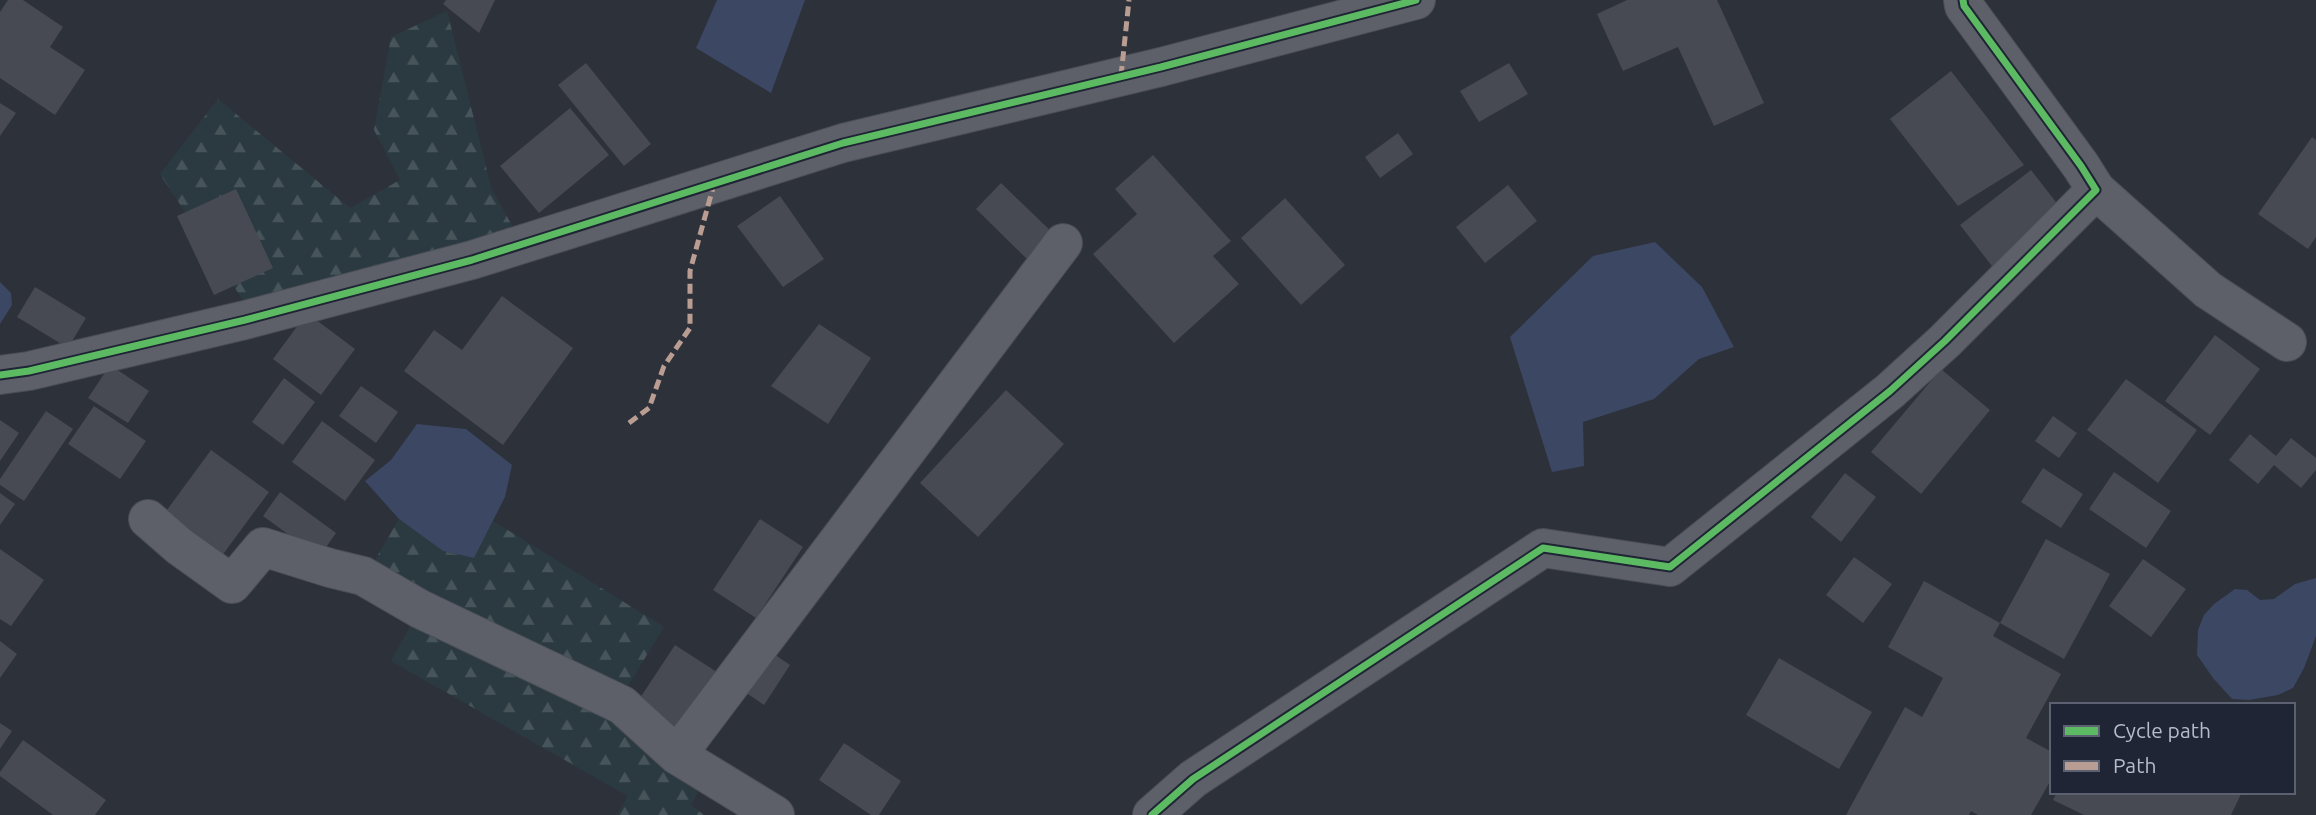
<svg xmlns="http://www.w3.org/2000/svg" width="2316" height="815" font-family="Ubuntu,sans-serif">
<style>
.forest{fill:url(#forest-firs)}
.water{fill:#3c4764}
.building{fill:#474a52}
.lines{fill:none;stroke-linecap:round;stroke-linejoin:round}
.minor-casing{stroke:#4a4d54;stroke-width:40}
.minor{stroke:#5d6068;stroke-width:38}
.quiet{stroke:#b99d93;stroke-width:5;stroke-dasharray:10 5;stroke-linecap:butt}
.cycleway-casing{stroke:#1f2535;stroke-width:11}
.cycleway{stroke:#5cba63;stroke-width:7}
</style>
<defs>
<pattern id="forest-firs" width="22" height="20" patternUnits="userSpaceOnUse" patternTransform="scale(1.75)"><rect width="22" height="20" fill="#2a3a40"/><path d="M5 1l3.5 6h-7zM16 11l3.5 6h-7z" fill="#47555a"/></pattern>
</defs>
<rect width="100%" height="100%" fill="#2d313a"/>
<path class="forest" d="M447 11 491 187 522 244 254 317 160 174 218 99 350 208 400 180 374 130 391 37Z
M399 519 443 551 474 558 493 521 664 627 615 707 710 770 691 805 704 815H617L628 796 391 661 423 604 368 572Z"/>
<path class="water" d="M717 0H805L771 93 696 48Z
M1655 242 1702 287 1734 347 1699 359 1654 399 1583 422 1584 466 1552 472 1510 337 1593 256Z
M0 282 11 293 12 305 0 324Z
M417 424 466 429 512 465 505 497 474 558 443 551 399 519 365 481 391 460Z
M2316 578V636L2304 668 2293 688 2278 695 2249 700 2232 699 2213 678 2197 655 2198 630 2204 615 2214 604 2235 589 2247 590 2260 600 2274 599 2295 584Z"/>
<path class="building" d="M8 0H23L63 27 50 47 85 70 55 115 0 78V12Z
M446 0H495L479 33 443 4Z
M1627 0H1717L1764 103 1714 126 1678 47 1623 71 1597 14Z
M586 63 651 144 624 166 558 85Z
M1509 63 1528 94 1479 122 1460 91Z
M1951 71 2024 165 1958 206 1890 119Z
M0 103 16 113 0 136Z
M570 108 609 155 539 213 500 166Z
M1398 133 1413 154 1380 178 1365 157Z
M2312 137 2316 140V237L2308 249 2258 214Z
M1153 155 1231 241 1213 256 1239 284 1174 343 1093 254 1137 214 1115 189Z
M2031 170 2066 215 1995 270 1960 225Z
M1001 183 1057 237 1031 263 976 209Z
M1508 185 1537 221 1485 263 1456 227Z
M236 189 273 268 214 295 177 216Z
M780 196 824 259 783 287 737 226Z
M1285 198 1345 265 1301 305 1241 238Z
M35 287 86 318 68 348 17 317Z
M502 296 573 348 503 445 404 371 434 330 462 350Z
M307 313 355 349 321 395 273 359Z
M819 324 871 358 828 424 771 386Z
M2215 335 2260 369 2210 435 2165 401Z
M110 365 149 391 128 423 88 398Z
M1941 369 1990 410 1921 494 1871 452Z
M284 378 315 402 283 445 252 422Z
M2126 379 2197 430 2158 483 2087 430Z
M361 386 398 412 376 443 339 416Z
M1006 390 1064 444 978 537 920 483Z
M94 406 146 441 120 479 68 444Z
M46 411 73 429 24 501 0 485V479Z
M2053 416 2077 433 2059 458 2035 441Z
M0 420 19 433 0 461Z
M322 421 375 460 345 501 292 462Z
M2250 434 2276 456 2291 438 2316 458V470L2301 488 2274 465 2258 484 2229 460Z
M211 450 269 492 221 557 164 514Z
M2043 468 2083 494 2061 528 2021 502Z
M2114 472 2171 511 2146 548 2089 509Z
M1845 473 1876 497 1841 542 1811 517Z
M280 492 336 533 319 557 263 516Z
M0 493 15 504 0 525Z
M760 519 803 547 756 618 713 590Z
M2046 539 2110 574 2064 659 2000 623Z
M0 549 44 580 11 626 0 619Z
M1854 557 1892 584 1863 623 1826 595Z
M2143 559 2186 589 2151 637 2109 606Z
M1924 581 2000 623 1993 636 2061 674 2026 738 2052 752V778L2031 815H1978L1971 811 1969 815H1846L1905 707 1922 717 1943 678 1888 647Z
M0 641 17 654 0 678Z
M675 645 723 676 682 738 634 707Z
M768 650 790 665 764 705 742 690Z
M1779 658 1872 712 1839 769 1746 715Z
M0 723 12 731 0 749Z
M23 740 106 800 95 815H53L0 776V772Z
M844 743 901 781 879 815H871L819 780Z
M2057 792H2242L2231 815H2084L2053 800Z"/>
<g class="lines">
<defs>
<path id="minor" d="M2096 190 2208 290 2287 342
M0 375 29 371 245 320 472 260 843 143 1161 67 1416 0
M148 519 179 546 232 584 263 547 330 568 363 576 420 609 622 705 677 755 775 815
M677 755 1063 243
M1152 815 1193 779 1543 548 1670 567 1890 391 1945 341 2096 190 2081 166 1964 6 1963 0"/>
</defs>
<use href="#minor" class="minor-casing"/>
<use href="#minor" class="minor"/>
<path class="quiet" d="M1121 76 1129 0
M629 423 649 408 664 366 690 328V271L714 184"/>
<defs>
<path id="cycleway" d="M0 375 29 371 245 320 472 260 843 143 1161 67 1416 0
M1152 815 1193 779 1543 548 1670 567 1890 391 1945 341 2096 190 2081 166 1964 6 1963 0"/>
</defs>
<use href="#cycleway" class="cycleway-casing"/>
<use href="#cycleway" class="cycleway"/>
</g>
<rect x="2050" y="703" width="245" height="91" fill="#1f2535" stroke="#5c6171" stroke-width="2"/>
<rect x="2064" y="726" width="35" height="10" fill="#5cba63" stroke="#5c6171" stroke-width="2"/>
<text x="2113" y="738" font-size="21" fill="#b7bcca">Cycle path</text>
<rect x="2064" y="761" width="35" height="10" fill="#b99d93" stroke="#5c6171" stroke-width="2"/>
<text x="2113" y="773" font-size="21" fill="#b7bcca">Path</text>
</svg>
